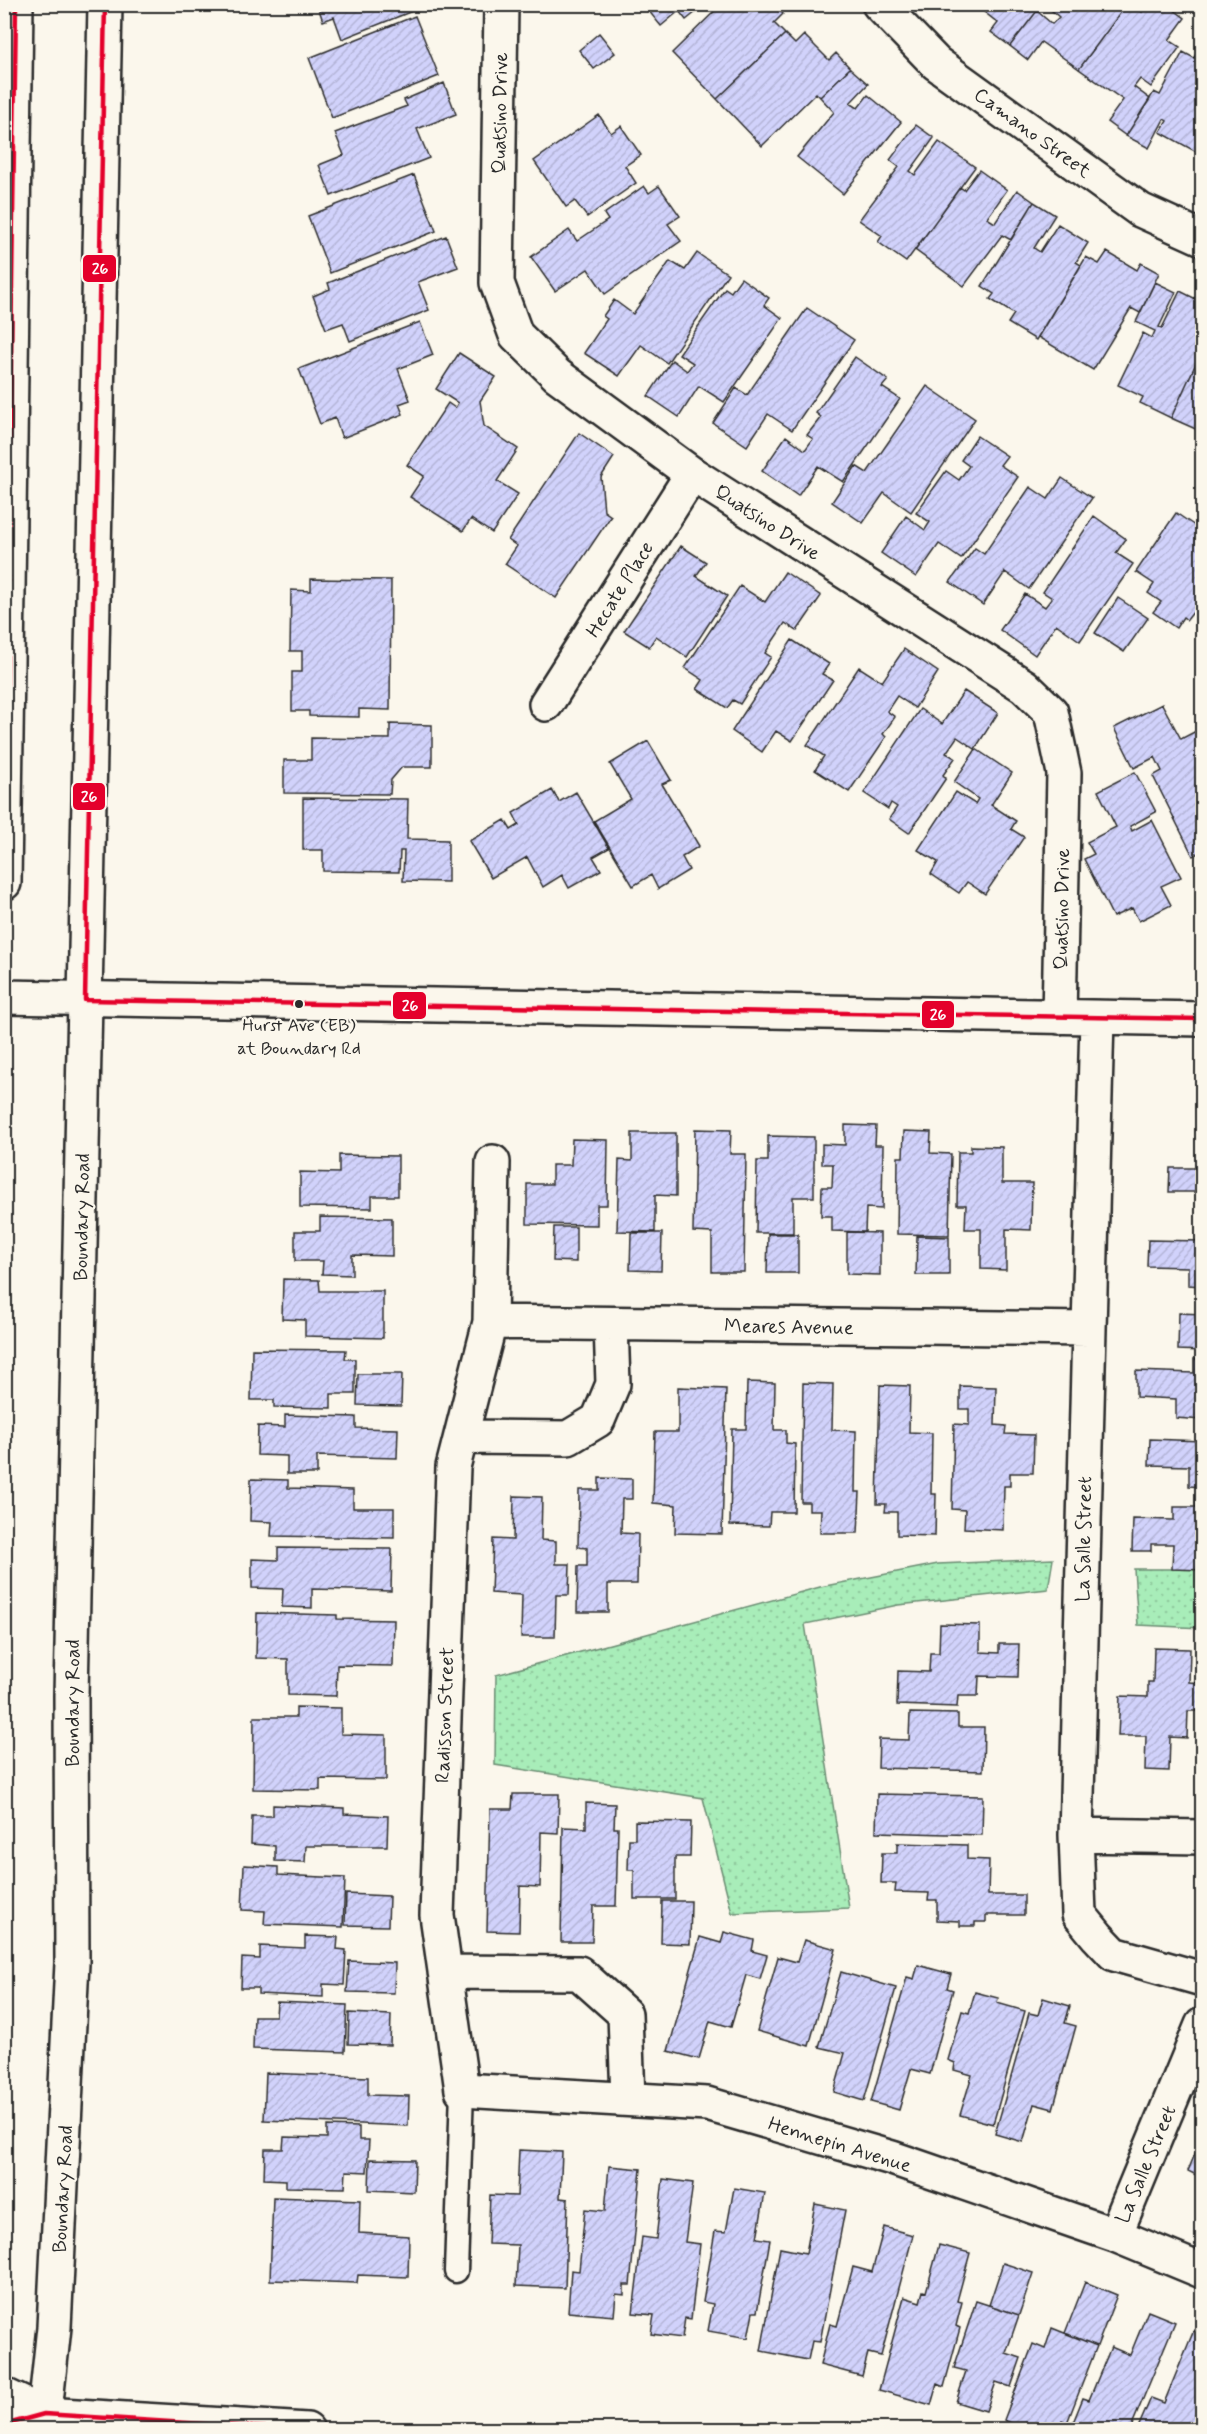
<svg xmlns="http://www.w3.org/2000/svg" width="1207" height="2434" font-family="Mynerve,sans-serif">
<style>
.park{fill:url(#park-dots);stroke:#6a8c72;stroke-width:1.5}
.building{fill:url(#building-hatch);stroke:#2b2b2b;stroke-width:1.5}
.lines{fill:none;stroke-linecap:round;stroke-linejoin:round}
.lane-casing{stroke:#2b2b2b;stroke-width:27}
.street-casing{stroke:#2b2b2b;stroke-width:38}
.secondary-casing{stroke:#2b2b2b;stroke-width:38}
.primary-casing{stroke:#2b2b2b;stroke-width:38}
.lane{stroke:#fbf7ec;stroke-width:22}
.street{stroke:#fbf7ec;stroke-width:33}
.secondary{stroke:#fbf7ec;stroke-width:33}
.primary{stroke:#fbf7ec;stroke-width:33}
.bus-1-casing{stroke:#fbf7ec;stroke-width:9}
.bus-1{stroke:#e4002b;stroke-width:4.5}
.bus-dot{fill:#2b2b2b;stroke:#fbf7ec;stroke-width:2}
.labels{text-anchor:middle;stroke-width:4.5;stroke-linejoin:round;paint-order:stroke}
.bus-label{font-size:18px;fill:#2b2b2b;stroke:#fbf7ec}
.street-label{font-size:20px;fill:#2b2b2b;stroke:#fbf7ec}
.line-badge{stroke:#fbf7ec;stroke-width:2}
.badge-label{font-size:16px;text-anchor:middle;font-weight:bold;fill:#fff}
</style>
<defs>
<pattern id="park-dots" width="8" height="8" patternUnits="userSpaceOnUse" patternTransform="scale(1.5)"><rect width="8" height="8" fill="#a8edb9"/><path d="M2 2h.1M6 6h.1" fill="none" stroke="#91cb9f" stroke-width="1.8" stroke-linecap="round"/></pattern>
<pattern id="building-hatch" width="6" height="6" patternUnits="userSpaceOnUse" patternTransform="scale(1.5)"><rect width="6" height="6" fill="#d1d2fb"/><path d="M-1 1l2-2M0 6l6-6M5 7l2-2" fill="none" stroke="#b4b4d7"/></pattern>
</defs>
<rect width="100%" height="100%" fill="#fbf7ec"/>
<filter id="ink" filterUnits="userSpaceOnUse"><feTurbulence type="fractalNoise" baseFrequency=".0167" numOctaves="2"/><feDisplacementMap in="SourceGraphic" scale="12" xChannelSelector="R" yChannelSelector="G"/><feConvolveMatrix kernelMatrix="1 2 1 2 8 2 1 2 1" color-interpolation-filters="sRGB"/></filter>
<g filter="url(#ink)">
<path class="park" d="M1053 1559 1048 1589 898 1605 805 1624 849 1908 732 1913 703 1798 495 1765 496 1675 820 1587 938 1564Z
M1134 1569H1202V1628L1138 1625Z"/>
<path class="building" d="M317 4H430L342 39 334 17 323 21Z
M643 4H706L686 20 679 11 661 26Z
M722 4H775L783 14 774 23 785 34 717 99 672 53Z
M974 4H1030L1037 11 1010 46 991 32 998 23Z
M1127 4 1079 69 1041 42 1028 60 1010 46 1037 11 1052 24 1059 17 1044 4Z
M1127 4H1133L1142 12 1147 4H1166L1185 18 1169 40 1180 47 1151 87 1140 79 1134 87 1150 99 1126 136 1107 122 1123 100 1079 69Z
M415 16 439 76 332 118 309 58Z
M599 33 615 53 594 69 579 50Z
M785 34 795 44 804 35 829 60 836 53 850 68 820 97 816 93 762 146 717 99Z
M1202 42V155L1160 132 1167 121 1164 119 1149 148 1126 136 1154 92 1160 95 1183 52 1194 58Z
M850 68 868 84 850 103 858 108 868 95 901 122 843 194 797 157 834 112 820 97Z
M444 83 456 114 417 129 429 158 331 196 319 165 344 155 335 133 407 106 404 100Z
M599 115 611 133 621 126 641 155 625 166 636 183 587 217 575 201 566 207 534 161Z
M916 125 934 138 910 171 915 175 939 142 975 167 906 262 878 242 882 236 859 220 899 167 890 160Z
M979 170 1007 190 987 218 995 223 1017 190 1034 202 1011 240 1002 235 964 286 915 250 960 187 964 190Z
M414 175 436 231 330 273 308 216Z
M644 186 649 193 659 186 680 216 668 224 681 241 605 294 588 269 555 291 531 257 569 230 577 241 608 220 604 214Z
M1034 202 1055 215 1034 248 1040 252 1058 224 1088 243 1076 262 1081 265 1036 340 1008 323 1014 314 990 299 994 294 982 286Z
M446 236 458 267 418 282 429 310 350 341 343 323 326 329 313 296 330 289 328 283Z
M1107 252 1137 270 1141 263 1159 273 1140 313 1131 308 1093 370 1038 337 1086 257 1099 264Z
M697 253 728 274 667 363 641 345 619 376 584 353 607 319 603 316 614 300 633 314 670 261 685 270Z
M741 278 769 298 764 305 782 318 724 402 699 386 679 417 648 396 672 360 687 371 693 363 679 354 725 288 731 292Z
M1155 282 1176 292 1159 327 1162 328 1180 291 1202 302V350L1171 418 1140 403 1143 397 1118 385 1143 333 1152 338 1155 331 1136 322Z
M807 308 854 340 792 430 768 414 747 446 713 423 736 388 747 395Z
M420 322 433 355 398 369 410 400 399 404 403 414 342 438 335 418 320 424 299 369Z
M1202 350V425L1200 431 1171 418Z
M459 353 496 377 480 401 484 426 518 449 497 481 518 494 492 533 471 519 463 531 410 497 424 476 407 465 448 403 455 408 458 403 436 389Z
M855 357 888 380 882 387 900 399 843 482 818 466 798 496 762 471 786 436 805 450 813 439 807 435 821 417 816 413Z
M927 386 975 419 911 512 884 493 863 523 832 502 856 466 867 473Z
M579 433 614 457 601 477 604 511 611 516 556 598 505 564 517 546 508 540Z
M977 436 1007 456 1000 465 1018 477 961 559 939 544 916 577 881 553 906 516 925 530 930 522 916 513 946 471 959 480 969 466 961 460Z
M1062 478 1092 498 1029 589 1005 572 983 605 950 582 975 548 984 554 1030 487 1048 499Z
M1176 513 1195 526 1198 520 1202 523V615L1194 611 1187 620 1183 617 1176 628 1153 612 1161 602 1148 593 1154 584 1136 572Z
M1094 516 1126 539 1116 553 1133 564 1080 641 1056 624 1035 655 1000 630 1025 594 1045 607 1052 598 1043 592Z
M681 546 706 562 696 576 727 596 687 657 656 636 649 647 624 631Z
M785 572 821 596 797 631 785 623 765 653 771 657 740 704 733 700 727 708 697 689 703 680 685 668 740 586 765 602Z
M311 579 391 580 390 710 359 709V717L309 716V711H292V672H302V651H290L291 590 311 591Z
M1118 598 1148 618 1124 652 1095 633Z
M792 640 829 664 822 674 833 680 792 741 776 731 762 752 732 731Z
M904 649 938 672 915 708 897 696 887 711 895 717 883 734 886 737 849 792 815 770 824 756 807 745 859 667 882 682Z
M964 691 998 713 975 749 957 737 946 753 955 758 943 775 946 778 909 833 889 819 897 807 891 803 888 809 864 793 920 709 942 724Z
M1162 704 1181 739 1196 731 1202 744V851L1193 856 1153 776 1162 771 1155 757 1134 768 1114 728Z
M390 724 432 725V767H402L391 780 390 794 284 793V760H311V738L390 739Z
M648 741 671 780 662 784 699 846 682 857 689 870 658 889 651 875 633 886 594 821 631 799 610 764Z
M976 749 1012 773 991 805 1016 821 1011 829 1024 837 985 894 967 882 959 893 931 874 938 862 918 850 956 792 975 804 978 799 954 782Z
M1135 772 1156 812 1130 826 1132 831 1152 820 1181 877 1161 886 1171 905 1139 921 1132 908 1113 917 1084 859 1094 854 1087 842 1116 827 1098 791Z
M552 790 559 802 576 792 609 848 593 857 601 870 569 888 562 875 543 887 527 857 491 878 469 841 505 820 511 830 519 825 513 813Z
M303 798 408 799 407 839 448 840V882L403 881 404 851H400L399 872 323 871V850H303Z
M845 1125 876 1126 875 1145H883L882 1209 866 1208 865 1232 832 1231V1216H821L822 1187H832L833 1164H822V1144L845 1145Z
M695 1129 731 1130 730 1154H746L744 1272H712V1233L693 1232Z
M904 1131 931 1132 930 1153 951 1154 949 1235 897 1234 898 1157H903Z
M632 1133H676V1196L655 1195V1232L617 1231 619 1160 632 1161Z
M768 1136 814 1137V1197H793V1233H756L757 1161H768Z
M572 1139 608 1140 607 1205H597V1225L527 1224V1184H552V1165H571Z
M1202 1140V1209L1201 1192H1169L1170 1168H1202Z
M971 1146 1002 1147V1183H1032L1031 1230 1006 1229V1270L981 1269V1229H965L966 1205H957L958 1152H971Z
M339 1155 398 1156V1196H372V1208L300 1207V1172L339 1173Z
M320 1217 392 1218V1256L352 1255V1275L322 1274 323 1261H295V1231H320Z
M554 1227H576V1262L553 1261Z
M847 1232 880 1233V1275L847 1274Z
M631 1233H662L661 1271 630 1270Z
M768 1234H798V1273H767Z
M917 1236 949 1237V1275H916Z
M1148 1240 1202 1241V1286L1188 1285V1267L1147 1266Z
M283 1279 319 1280 320 1291H383V1338L305 1336V1320L282 1319Z
M1179 1313 1202 1314V1351L1178 1350Z
M252 1349 346 1350 345 1359H355V1394H331V1408L274 1407V1400H251Z
M1194 1359H1202V1420L1176 1418V1399L1136 1397V1371L1194 1373Z
M358 1374H402L401 1406 357 1405Z
M747 1382 775 1383 774 1430H786V1443L795 1444 794 1512H770L769 1526 730 1525 732 1429H746Z
M803 1383 833 1384 832 1430 856 1431 855 1492H860L858 1533H820L821 1510H809V1502H801Z
M880 1385 910 1386 909 1432 932 1433 931 1494H936L935 1536 897 1535V1512H885L886 1504H877Z
M960 1386 996 1387 995 1425 1006 1426 1005 1434 1034 1435 1033 1473H1010V1486H1004L1003 1530 964 1528 965 1510 952 1509 954 1424 969 1425V1409H960Z
M678 1387 726 1389 722 1534 675 1533 676 1505 653 1503 655 1432H678Z
M285 1415 356 1417V1428L398 1429 397 1458 317 1456V1474H287V1456L257 1455 258 1426 285 1427Z
M1150 1439 1202 1441V1487L1189 1486V1466L1149 1465Z
M599 1478 632 1479V1499H622L621 1533 638 1534 637 1584H608V1612H577L578 1566H587V1548L578 1547 579 1490H599Z
M251 1479 288 1480V1488L353 1490V1508H394V1538L271 1536 272 1522 250 1521Z
M1197 1492H1202V1570L1172 1569 1173 1544H1151V1551H1132L1133 1519 1174 1520V1507H1196Z
M514 1496 542 1497 541 1540 556 1541V1564H570L569 1595H556L555 1637H521L522 1595 491 1593 493 1539 513 1540Z
M278 1548 392 1549 391 1591 312 1589V1608L282 1607 283 1589 252 1588V1559L278 1560Z
M257 1613 337 1615V1619L394 1620 393 1666 337 1665 336 1696 288 1695V1659L256 1658Z
M940 1624 980 1625V1652L999 1653V1644H1019L1018 1677 979 1676 978 1696H958L957 1707 897 1705 898 1671 929 1672 930 1653H939Z
M1154 1648 1190 1649 1189 1682 1201 1683 1200 1711H1188L1187 1738 1170 1737 1169 1771 1145 1770 1146 1736H1118L1120 1696 1148 1697V1682H1153Z
M296 1707 341 1708V1734L386 1735V1780L320 1779V1790L253 1789 254 1717H296Z
M910 1713 958 1714V1727H984L983 1771 878 1768 879 1739 909 1740Z
M513 1794H559L558 1833 541 1832 540 1887 520 1886 519 1932 487 1931 490 1809H512Z
M877 1794 983 1796 982 1835 876 1832Z
M586 1803 615 1804 614 1828H618L616 1906H593L592 1942H561L563 1827 586 1828Z
M273 1805 344 1808V1814L388 1816 387 1846H306L305 1862 275 1861V1846L251 1844 252 1816H273Z
M635 1821 691 1822 690 1857H675V1899H634V1870H628L629 1839H635Z
M897 1843 967 1845V1859L989 1860 988 1895H1024V1915H986V1922H975V1926H960V1921L937 1920V1900H928L929 1893 895 1892 896 1883H881L882 1853H897Z
M244 1865 278 1867V1875L345 1878 343 1927 264 1924 265 1911 242 1910Z
M346 1894 389 1896 388 1926 345 1925Z
M662 1901H691L690 1944 661 1943Z
M724 1932 754 1940 752 1951 767 1955 760 1979 746 1975 731 2027 710 2021 699 2059 668 2051 700 1937 721 1943Z
M305 1936 338 1937 337 1949 346 1950 344 1985 323 1984V1997L258 1994V1988H241L242 1958 260 1959V1946L305 1948Z
M804 1940 836 1949 809 2046 757 2031 778 1957 797 1962Z
M349 1961 395 1963 394 1993 347 1992Z
M918 1965 951 1974 947 1988 953 1990 930 2074 911 2069 899 2110 871 2102 907 1977 914 1979Z
M841 1972 896 1988 864 2101 834 2092 845 2053 819 2047Z
M975 1992 998 1998 997 2003 1025 2011 993 2124 960 2115 972 2075 954 2070 955 2063 948 2060 962 2011 969 2013Z
M1043 1998 1070 2006 1065 2023 1076 2026 1053 2109 1034 2104 1023 2142 995 2134 1029 2013 1038 2015Z
M277 2002 347 2005 345 2052 253 2049 254 2016H276Z
M349 2013 391 2015 390 2045 348 2044Z
M266 2073 368 2077V2095L409 2096 408 2126 264 2120Z
M327 2126 359 2127V2140H369L367 2172 346 2171 345 2188 286 2187V2180L264 2179 265 2149H283L284 2137 327 2138Z
M1202 2137V2178L1188 2171Z
M519 2150 562 2152 560 2198 568 2199 565 2288 516 2286 518 2245 488 2244 490 2195 517 2196Z
M370 2159 415 2160 414 2192 369 2190Z
M609 2166 641 2169 630 2285H624V2295L616 2294 614 2316 568 2312 571 2270 579 2271 585 2209 605 2211Z
M663 2179 693 2183 685 2242 700 2244 691 2319 685 2318 682 2338 651 2334 654 2315 633 2313 642 2237 656 2239Z
M734 2188 765 2193 757 2238 770 2240 757 2312H753L748 2338 708 2331 713 2304 703 2302 715 2231 726 2232Z
M273 2197 360 2200 359 2233 409 2236 408 2277 358 2275 357 2283 270 2280Z
M815 2204 845 2210 820 2342 812 2341 808 2360 761 2351 780 2248 806 2253Z
M884 2227 913 2235 881 2356 868 2353 862 2376 820 2365 830 2324 837 2326 853 2267 872 2272Z
M939 2245 970 2253 957 2301 962 2302 956 2326 960 2328 944 2387 937 2384 931 2405 879 2390 904 2297 920 2302 923 2291 926 2292Z
M1003 2263 1033 2273 1019 2315 989 2305Z
M1085 2282 1117 2295 1097 2346 1065 2333Z
M976 2301 1019 2315 1006 2353 1021 2358 1011 2387 996 2382 986 2411 956 2402 966 2371 954 2368Z
M1148 2311 1175 2322 1130 2430H1070L1083 2398 1089 2400 1111 2347 1130 2355Z
M1052 2328 1097 2346 1067 2423 1062 2420 1058 2430H1028L1004 2420 1033 2344 1045 2349Z
M1194 2330 1202 2334V2430H1137L1151 2398 1164 2403Z"/>
<g class="lines">
<defs>
<path id="lane" d="M456 2271 462 2090"/>
<path id="street" d="M501 4 497 283 516 335 557 375 692 474 1024 686 1051 712 1064 773 1059 1017
M879 4 936 63 1140 210 1202 238
M546 704 692 474
M4 997 1202 1019
M1097 1018 1076 1835 1079 1914 1097 1936 1114 1954 1202 1979
M493 1162 490 1322 453 1467 437 1915 462 2090 707 2104 892 2158 1115 2235 1202 2271
M490 1322 1089 1329
M461 1437 568 1438 598 1420 613 1384 611 1324
M1076 1835 1202 1837
M445 1972 579 1973 625 2014 628 2099
M1115 2235 1202 2025"/>
<path id="secondary" d="M4 2395 44 2414
M4 2425 44 2414 307 2430"/>
<path id="primary" d="M4 883 16 4
M43 2430 54 2327 72 1963 71 1696 105 4"/>
</defs>
<use href="#lane" class="lane-casing"/>
<use href="#street" class="street-casing"/>
<use href="#secondary" class="secondary-casing"/>
<use href="#primary" class="primary-casing"/>
<use href="#lane" class="lane"/>
<use href="#street" class="street"/>
<use href="#secondary" class="secondary"/>
<use href="#primary" class="primary"/>
<defs>
<path id="bus-1" d="M105 4 85 1000 1202 1019
M4 846 16 4
M4 2425 44 2414 299 2430"/>
</defs>
<use href="#bus-1" class="bus-1-casing"/>
<use href="#bus-1" class="bus-1"/>
</g>
</g>
<circle class="bus-dot" cx="299" cy="1004" r="5"/>
<g class="labels">
<g class="bus-label">
<text x="299" y="1031">Hurst Ave (EB)<tspan x="299" dy="23">at Boundary Rd</tspan></text>
</g>
<g class="street-label">
<text transform="translate(499 113) rotate(-89)" y="7">Quatsino Drive</text>
<text transform="translate(1033 132) rotate(36)" y="7">Camano Street</text>
<text transform="translate(768 522) rotate(33)" y="7">Quatsino Drive</text>
<text transform="translate(619 589) rotate(-58)" y="7">Hecate Place</text>
<text transform="translate(1061 909) rotate(-89)" y="7">Quatsino Drive</text>
<text transform="translate(81 1217) rotate(-89)" y="7">Boundary Road</text>
<text transform="translate(789 1326) rotate(1)" y="7">Meares Avenue</text>
<text transform="translate(1083 1539) rotate(-89)" y="7">La Salle Street</text>
<text transform="translate(72 1703) rotate(-90)" y="7">Boundary Road</text>
<text transform="translate(444 1715) rotate(-88)" y="7">Radisson Street</text>
<text transform="translate(840 2144) rotate(17)" y="7">Hennepin Avenue</text>
<text transform="translate(1145 2164) rotate(-67)" y="7">La Salle Street</text>
<text transform="translate(62 2189) rotate(-87)" y="7">Boundary Road</text>
</g>
</g>
<g class="line-badge">
<rect x="82" y="254" width="35" height="29" rx="6" fill="#e4002b"/>
<rect x="72" y="782" width="34" height="29" rx="6" fill="#e4002b"/>
<rect x="392" y="991" width="35" height="29" rx="6" fill="#e4002b"/>
<rect x="921" y="1000" width="34" height="29" rx="6" fill="#e4002b"/>
</g>
<g class="badge-label">
<text x="100" y="274">26</text>
<text x="89" y="802">26</text>
<text x="410" y="1011">26</text>
<text x="938" y="1020">26</text>
</g>
<rect width="1207" height="2434" fill="none" stroke="#fbf7ec" stroke-width="24"/>
<rect x="12" y="12" width="1183" height="2410" fill="none" stroke="#2b2b2b" stroke-width="2" filter="url(#ink)"/>
</svg>
